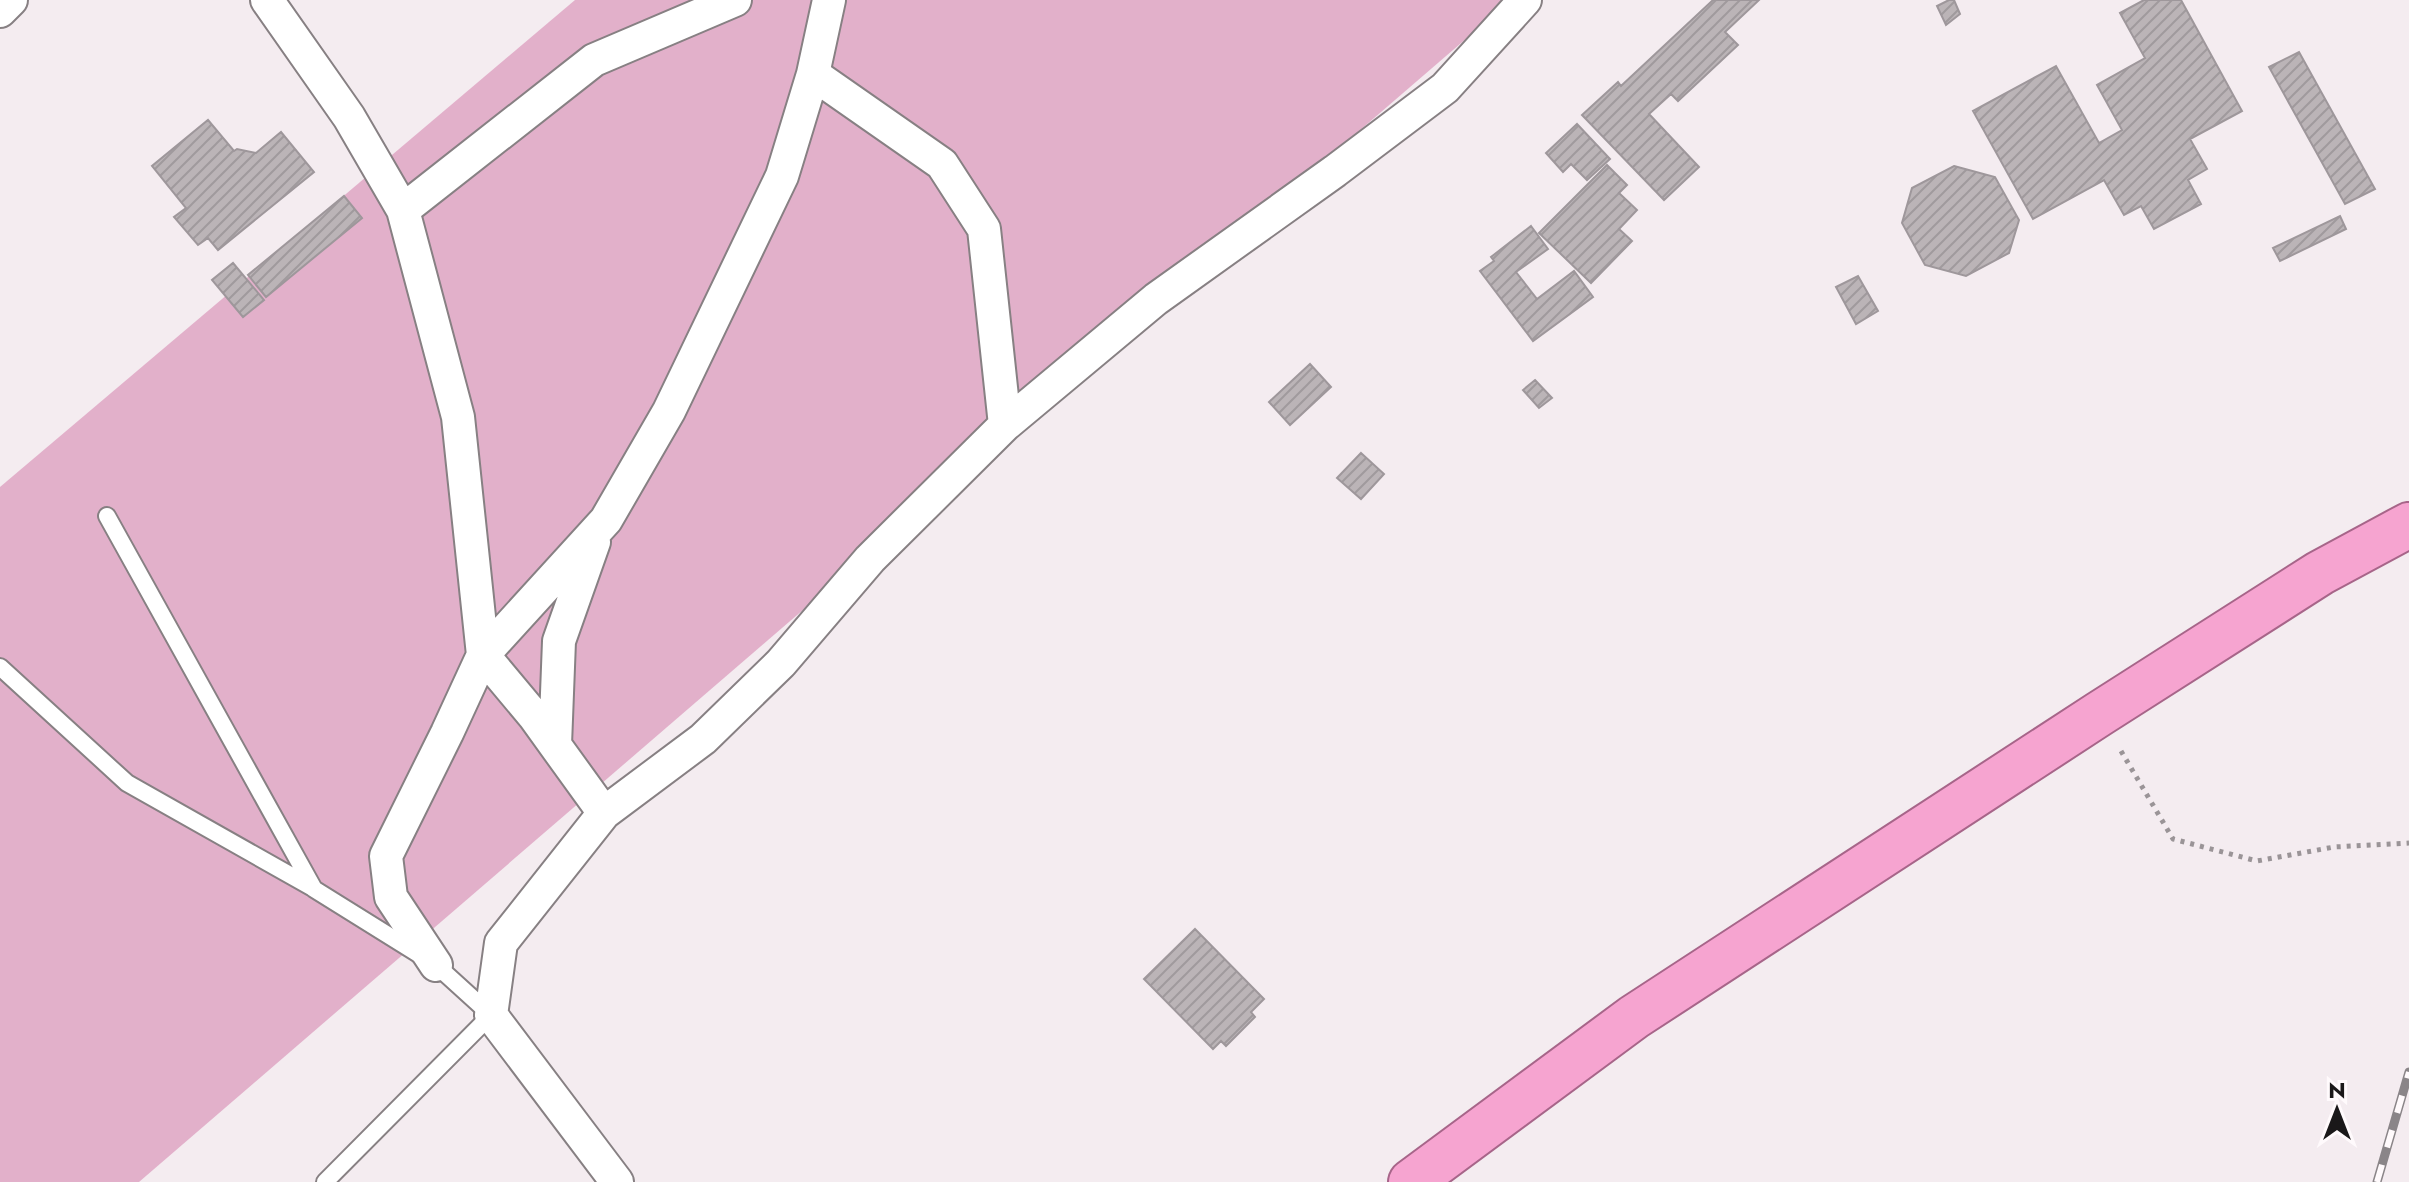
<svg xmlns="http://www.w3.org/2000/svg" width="2409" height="1182" font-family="Jost,sans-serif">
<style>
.grass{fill:#e2b0ca}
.building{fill:url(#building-hatch);stroke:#9e979b;stroke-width:2}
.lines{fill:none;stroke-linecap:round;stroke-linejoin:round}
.service-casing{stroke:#878083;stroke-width:20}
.minor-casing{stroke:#878083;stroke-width:36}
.trunk-casing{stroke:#a76589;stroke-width:48}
.path{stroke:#9a9497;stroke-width:5;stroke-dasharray:4 6;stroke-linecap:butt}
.service{stroke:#fff;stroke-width:16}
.minor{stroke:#fff;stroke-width:32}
.trunk{stroke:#f6a4d0;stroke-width:44}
.rail-casing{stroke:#8a8588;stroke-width:9}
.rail{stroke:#fffafc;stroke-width:6;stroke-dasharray:18;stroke-linecap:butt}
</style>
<defs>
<pattern id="building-hatch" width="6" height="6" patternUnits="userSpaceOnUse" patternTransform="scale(2)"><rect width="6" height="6" fill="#bbb4b7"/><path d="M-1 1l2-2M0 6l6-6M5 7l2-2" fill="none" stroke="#a09a9d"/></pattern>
</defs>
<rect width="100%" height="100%" fill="#f4ecf0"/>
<path class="grass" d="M575 0H1511L139 1182H0V487Z"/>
<path class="building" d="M1713 0H1759L1725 32 1738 45 1678 101 1671 94 1649 114 1699 167 1664 200 1582 115 1618 82 1621 86Z
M1949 0H1954L1960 14 1946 25 1937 6Z
M2144 0H2181L2242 111 2190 139 2207 169 2188 180 2201 204 2154 229 2141 206 2124 215 2104 180 2033 219 1973 111 2056 66 2099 143 2122 130 2097 85 2145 58 2120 13Z
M2299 52 2375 189 2345 204 2269 67Z
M208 120 234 151 237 149 256 153 281 132 314 172 218 250 208 238 198 245 174 217 186 208 152 166Z
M1577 124 1610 159 1587 180 1571 164 1563 172 1546 153Z
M1607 165 1627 185 1619 193 1637 210 1619 229 1632 241 1591 283 1539 233Z
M1954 166 1995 177 2019 220 2009 253 1966 276 1925 265 1902 223 1912 188Z
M344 196 362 218 266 297 248 275Z
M2340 216 2346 229 2280 261 2273 248Z
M1531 226 1548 249 1516 272 1537 299 1574 271 1593 297 1533 341 1480 271 1494 261 1491 257Z
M233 263 264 300 243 317 212 280Z
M1858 276 1878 311 1856 324 1836 287Z
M1310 364 1331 387 1290 425 1269 402Z
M1535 380 1552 398 1539 408 1523 390Z
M1361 453 1384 474 1361 499 1337 478Z
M1195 929 1264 999 1251 1012 1255 1017 1226 1046 1221 1041 1213 1049 1144 979Z"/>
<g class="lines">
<defs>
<path id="service" d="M107 516 314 889 436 965 491 1015 325 1182
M0 667 127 783 313 888"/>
<path id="minor" d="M267 0 349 117 403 210 458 417 483 655 534 716 604 813 501 943 491 1015 617 1182
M0 11 11 0
M813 74 942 164 984 229 1005 425
M403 210 594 60 735 0
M555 745 559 641 594 542
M604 813 703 739 781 663 870 559 1005 425 1156 299 1335 171 1445 88 1525 0
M436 965 391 897 386 856 447 733 483 655 606 520 669 411 782 176 813 74 829 0"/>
<path id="trunk" d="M1411 1182 1634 1017 2099 714 2320 573 2409 525"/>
</defs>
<use href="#service" class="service-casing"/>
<use href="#minor" class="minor-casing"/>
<use href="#trunk" class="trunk-casing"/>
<path class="path" d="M2121 751 2173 839 2257 861 2334 847 2409 843"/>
<use href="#service" class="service"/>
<use href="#minor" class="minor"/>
<use href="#trunk" class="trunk"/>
<defs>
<path id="rail" d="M2377 1182 2409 1072"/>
</defs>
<use href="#rail" class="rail-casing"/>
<use href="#rail" class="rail"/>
</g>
<g transform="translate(2337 1110)" stroke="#fffafc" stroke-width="6" paint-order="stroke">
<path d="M0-6L14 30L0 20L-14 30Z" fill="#1a1819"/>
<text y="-12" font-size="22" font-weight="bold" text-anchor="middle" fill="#1a1819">N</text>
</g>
</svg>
